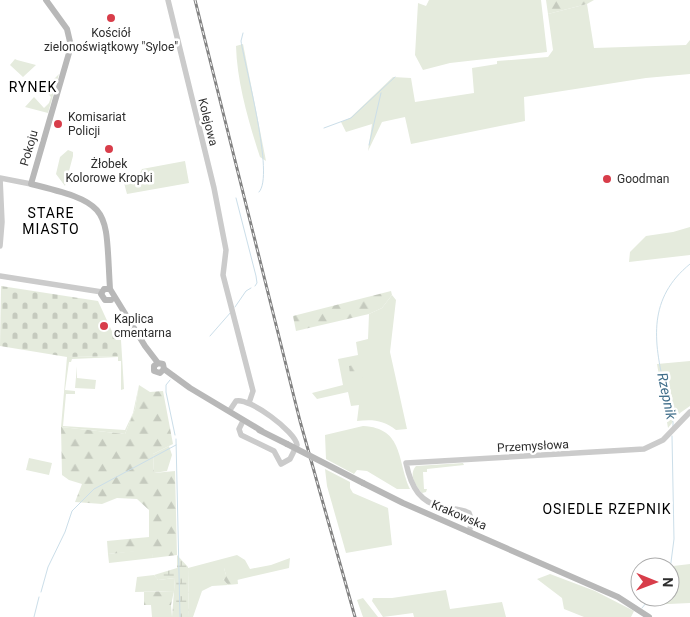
<svg xmlns="http://www.w3.org/2000/svg" width="690" height="617" font-family="Roboto,sans-serif">
<style>
.green{fill:#e5ebdd}
.forest{fill:url(#forest-firs)}
.wetland{fill:url(#wetland-marsh)}
.cemetery{fill:url(#cemetery-stones)}
.lines{fill:none;stroke-linecap:round;stroke-linejoin:round}
.stream{stroke:#cbdee9;stroke-width:1}
.tertiary{stroke:#cbcbcb;stroke-width:5.5}
.secondary{stroke:#b8b8b8;stroke-width:6}
.rail-casing{stroke:#838383;stroke-width:3}
.rail{stroke:#fff;stroke-width:1;stroke-dasharray:4;stroke-linecap:butt}
.secondary-bridge{stroke:#b8b8b8;stroke-width:6}
.poi-dot{fill:#d83d4a;stroke:#fff;stroke-width:2}
.labels{text-anchor:middle;stroke-width:5;stroke-linejoin:round;paint-order:stroke}
.poi-label{font-size:12px;fill:#2e2e2e;stroke:#fff;text-anchor:start}
.street-label{font-size:12px;fill:#2e2e2e;stroke:#fff}
.neighbourhood-label{font-size:14px;letter-spacing:1px;fill:#000;stroke:#fff}
.water-label{font-size:14px;font-style:italic;fill:#426f8b;stroke:#fff}
</style>
<defs>
<pattern id="forest-firs" width="22" height="20" patternUnits="userSpaceOnUse" patternTransform="scale(1.25)"><rect width="22" height="20" fill="#e5ebdd"/><path d="M5 1l3.5 6h-7zM16 11l3.5 6h-7z" fill="#c5cabe"/></pattern>
<pattern id="wetland-marsh" width="20" height="14" patternUnits="userSpaceOnUse" patternTransform="scale(1.25)"><rect width="20" height="14" fill="#e5ebdd"/><path d="M1 5h8M5 5V1M11 12h8M15 12V8" fill="none" stroke="#c5cabe"/></pattern>
<pattern id="cemetery-stones" width="16" height="16" patternUnits="userSpaceOnUse" patternTransform="scale(1.25)"><rect width="16" height="16" fill="#e5ebdd"/><path d="M2 7V4a2 2 0 0 1 4 0v3zM10 15v-3a2 2 0 0 1 4 0v3z" fill="#c5cabe"/></pattern>
</defs>
<rect width="100%" height="100%" fill="#fff"/>
<path class="green" d="M429 0H541L547 52 450 63 423 70 415 55 418 3 426 6Z
M587 4 594 48 686 45 690 40V74L646 78 524 97 525 121 411 144 405 117 382 122 368 151 372 124 346 132 341 122 350 118 393 77 411 78 415 102 474 93 472 68 497 64V61L548 57 553 50 548 14Z
M243 44 266 161 260 157C249 123 237 83 236 46Z
M15 59 17 60 36 65 23 77 10 65Z
M59 74 48 113 25 107 34 97 44 108 49 103 51 97 44 89Z
M68 150 73 152V156L65 186 56 174 60 157Z
M185 161 189 183 127 194 124 183 138 177 142 169Z
M690 227V255L629 262 630 252 646 236 673 232Z
M392 295 396 300 390 352 407 429 396 430C384 420 372 419 357 421L359 405 351 406 348 392 317 399 312 393 343 385 338 359 358 355 356 342 368 339 369 314 382 308Z
M122 356 124 389 121 390V361H118V357L72 359 71 362H69L65 390 75 391V394H66L63 426 125 430 133 413 139 385 135 409 125 434 61 427 67 357Z
M690 361V406L680 413 668 428 657 364Z
M77 366V378L96 380 95 389 75 388Z
M363 426C404 428 397 461 410 489H397L367 471 357 470 354 474 326 459 325 435Z
M169 446 172 455 167 471 154 473 153 454Z
M29 458 52 463 49 475 26 470Z
M463 463 464 465 427 469V472H423L424 489H427L426 492 422 493C416 486 408 475 416 466Z
M325 469 350 482V488L353 493 388 508 392 545 346 553 327 486Z
M152 549 153 558 109 563 108 554Z
M237 555 245 560 250 569 271 565 290 558 289 568 237 580 226 575 224 568 223 579 228 585 212 586 202 591 193 617H189L188 568Z
M690 564V603L647 605 653 597 665 602 678 582 670 585V572L673 566Z
M550 574 595 591 634 611 631 617H584L564 609 562 598 537 579Z
M154 575 158 580 175 578 174 591 135 592 137 577Z
M446 590 450 609 502 602 506 617H414L413 613 383 617 372 601 373 598H392Z
M363 598 378 617H363L357 600Z
M151 605H171L172 617H152Z"/>
<path class="forest" d="M546 0H594L587 4 548 14Z
M391 291 392 295 382 308 369 314 296 331 293 316Z
M366 362 362 378 351 382 349 366Z
M139 385 150 392 163 391 173 444 153 454 154 473 175 471 177 555 153 558 151 550 108 554 107 541 149 537V510L137 499 117 498 102 504 75 502 82 484 69 480 62 475 61 427 125 434 135 409Z
M224 568 226 575 237 574 238 584 228 585 223 579 213 576Z
M174 591 171 605H144V592Z"/>
<path class="wetland" d="M177 555 188 567 189 617H172L175 578 158 580 154 575 177 568Z"/>
<path class="cemetery" d="M1 286 98 301 116 340H121L122 356 67 357 0 346Z"/>
<g class="lines">
<path class="stream" d="M243 33 241 41C245 67 275 176 259 192
M324 128 351 118 395 77
M369 145 381 93
M236 198 256 276 257 283 255 286
M235 307 246 291 251 288
M210 336 231 312
M170 380 166 385V392L175 435
M673 427C674 413 668 401 665 389 653 340 648 298 690 264
M176 439 180 617
M670 570 674 539 672 436
M41 592 48 567 65 532 72 511 94 489 176 445
M642 608 651 597
M34 617 39 597"/>
<path class="tertiary" d="M168 0 214 188 226 250 223 275 253 391 249 403
M0 246 2 222 0 178 31 184
M0 276 102 292
M230 410 236 401C249 397 296 432 297 445L290 459 281 464 274 451 241 435 239 429 243 421
M469 532 472 521 469 513C462 509 453 509 446 508 420 504 411 487 406 463L644 449 663 440 690 412"/>
<path class="secondary" d="M46 0 67 29 71 46 31 184C114 204 105 209 110 289
M110 289 145 346 158 363 163 364 164 369 190 388 262 431
M110 289H104L101 294 105 300H111
M158 363 154 366V371L160 373 164 369
M259 430 287 444
M363 483 403 503 618 597 649 617"/>
<defs>
<path id="rail" d="M195 0 300 421 355 617"/>
</defs>
<use href="#rail" class="rail-casing"/>
<use href="#rail" class="rail"/>
<path class="secondary-bridge" d="M287 444 363 483"/>
</g>
<g class="poi-dot">
<circle cx="111" cy="18" r="5"/>
<circle cx="58" cy="124" r="5"/>
<circle cx="109" cy="149" r="5"/>
<circle cx="607" cy="179" r="5"/>
<circle cx="104" cy="326" r="5"/>
</g>
<g class="labels">
<g class="poi-label">
<text x="111" y="37" text-anchor="middle">Kościół<tspan x="111" dy="14">zielonoświątkowy "Syloe"</tspan></text>
<text x="68" y="121">Komisariat<tspan x="68" dy="14">Policji</tspan></text>
<text x="109" y="168" text-anchor="middle">Żłobek<tspan x="109" dy="14">Kolorowe Kropki</tspan></text>
<text x="617" y="183">Goodman</text>
<text x="114" y="323">Kaplica<tspan x="114" dy="14">cmentarna</tspan></text>
</g>
<g class="street-label">
<text transform="translate(208 122) rotate(76)" y="4">Kolejowa</text>
<text transform="translate(29 148) rotate(-74)" y="4">Pokoju</text>
<text transform="translate(533 446) rotate(-3)" y="4">Przemysłowa</text>
<text transform="translate(459 515) rotate(23)" y="4">Krakowska</text>
</g>
<g class="neighbourhood-label">
<text x="33" y="92">RYNEK</text>
<text x="51" y="218">STARE<tspan x="51" dy="16">MIASTO</tspan></text>
<text x="607" y="514">OSIEDLE RZEPNIK</text>
</g>
<g class="water-label">
<text transform="translate(667 396) rotate(78)" y="5">Rzepnik</text>
</g>
</g>
<g transform="translate(655 582) rotate(91)"><circle r="24" fill="#ffffff" stroke="#ababab"/>
<path d="M0-4L9 19L0 12L-9 19Z" fill="#d83d4a"/>
<text y="-8" font-size="14" font-weight="bold" text-anchor="middle" fill="#2e2e2e">N</text>
</g>
</svg>
